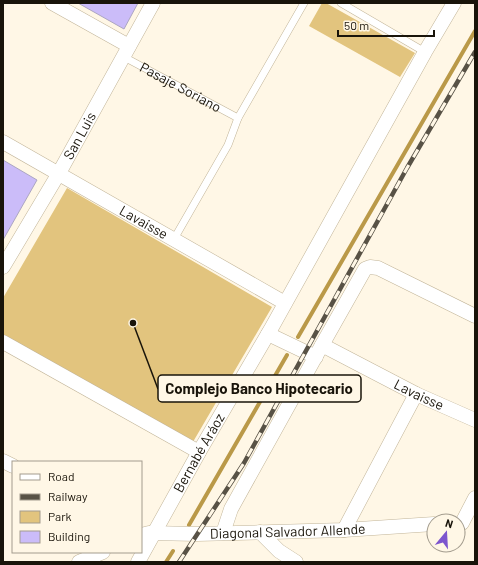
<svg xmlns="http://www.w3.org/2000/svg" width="478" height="565" font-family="Barlow,sans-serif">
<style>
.green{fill:#e2c47e}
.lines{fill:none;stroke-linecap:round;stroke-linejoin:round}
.stream{stroke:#ba9948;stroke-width:4}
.building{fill:#cbbcf9;stroke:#aca6c2}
.service-casing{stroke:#c2b599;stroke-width:8}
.minor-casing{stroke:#c2b599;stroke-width:15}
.service{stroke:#fff;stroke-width:7}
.minor{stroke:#fff;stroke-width:14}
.rail-casing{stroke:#585246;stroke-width:4.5}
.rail{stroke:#fff7e6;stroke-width:3;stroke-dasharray:9;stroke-linecap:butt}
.labels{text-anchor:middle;stroke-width:3;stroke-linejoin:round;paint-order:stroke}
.street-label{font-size:14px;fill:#19140a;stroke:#fff7e6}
.leader{fill:none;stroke:#19140a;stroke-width:1.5}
.callout-dot{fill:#19140a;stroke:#fff7e6;stroke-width:1.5}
.callout{fill:#fff7e6;stroke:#19140a;stroke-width:1.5}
.callout-label{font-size:15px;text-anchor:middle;font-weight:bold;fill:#19140a}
</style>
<rect width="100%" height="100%" fill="#fff7e6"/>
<path class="green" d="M322 3H326L415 53 400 77 309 26Z
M67 188 272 307 190 447 3 338V298Z"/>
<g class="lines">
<path class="stream" d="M298 337 475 31
M189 525 287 355
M166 562 173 551"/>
</g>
<path class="building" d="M78 3H138L124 29Z
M3 160 37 180 3 240Z"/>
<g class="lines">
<defs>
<g id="service">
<path d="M341 3 425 52"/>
<path id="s1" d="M124 57 238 118"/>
<path d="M174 239 228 145 238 118 304 3"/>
</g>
<g id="minor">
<path d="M52 3 129 46"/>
<path id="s2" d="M3 142 285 303"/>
<path id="s3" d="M3 267 59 173 153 3"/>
<path d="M268 334 316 357"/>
<path d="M3 342 199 452"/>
<path id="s4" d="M322 345 416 394 475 420"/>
<path d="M3 461 13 466"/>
<path d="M462 523 475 498"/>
<path d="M344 530 416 394"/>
<path d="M260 532 279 551 296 562"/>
<path d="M223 533 231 509 322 345 365 269 370 267 378 268 475 316"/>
<path id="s5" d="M141 535 149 533 197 534 344 530 434 524"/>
<path d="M79 562 103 552"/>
<path id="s6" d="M138 562 199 452 272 327 425 52 454 3"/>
</g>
</defs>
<use href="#service" class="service-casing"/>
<use href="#minor" class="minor-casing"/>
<use href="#service" class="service"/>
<use href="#minor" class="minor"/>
<defs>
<path id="rail" d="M179 562 244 463 407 168 475 52"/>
</defs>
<use href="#rail" class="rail-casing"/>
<use href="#rail" class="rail"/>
</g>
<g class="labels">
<g class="street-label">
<text dy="5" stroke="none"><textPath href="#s1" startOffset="64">Pasaje Soriano</textPath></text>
<text dy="5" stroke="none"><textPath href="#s3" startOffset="152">San Luis</textPath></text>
<text dy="5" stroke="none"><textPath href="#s2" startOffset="162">Lavaisse</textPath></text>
<text dy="5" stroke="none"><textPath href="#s4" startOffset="109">Lavaisse</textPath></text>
<text dy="5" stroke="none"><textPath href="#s6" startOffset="125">Bernabé Aráoz</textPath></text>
<text dy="5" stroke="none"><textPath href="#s5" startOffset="147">Diagonal Salvador Allende</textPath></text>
</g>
</g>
<path class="leader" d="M133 323L158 389"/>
<circle class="callout-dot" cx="133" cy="323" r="4"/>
<rect class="callout" x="158" y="375" width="203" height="27" rx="4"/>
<g class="callout-label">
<text x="259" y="394">Complejo Banco Hipotecario</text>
</g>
<rect width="478" height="565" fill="none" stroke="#19140a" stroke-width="8"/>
<rect x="12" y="461" width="130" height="92" fill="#fff7e6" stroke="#a39c8e"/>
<rect x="20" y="474" width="20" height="6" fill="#ffffff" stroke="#a39c8e"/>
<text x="48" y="481" font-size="12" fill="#19140a">Road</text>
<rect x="20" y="494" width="20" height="6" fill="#585246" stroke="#a39c8e"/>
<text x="48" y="501" font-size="12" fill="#19140a">Railway</text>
<rect x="20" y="511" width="20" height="12" fill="#e2c47e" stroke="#a39c8e"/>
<text x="48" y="521" font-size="12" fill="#19140a">Park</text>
<rect x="20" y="531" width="20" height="12" fill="#cbbcf9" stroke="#a39c8e"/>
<text x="48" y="541" font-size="12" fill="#19140a">Building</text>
<g transform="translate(446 533) rotate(18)"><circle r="19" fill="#fff7e6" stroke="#a39c8e"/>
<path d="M0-3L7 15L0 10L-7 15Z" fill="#7d55ce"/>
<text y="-6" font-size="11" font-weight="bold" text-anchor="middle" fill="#19140a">N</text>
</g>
<path d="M338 30v6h96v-6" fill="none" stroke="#19140a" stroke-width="2"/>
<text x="344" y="30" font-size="12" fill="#19140a" stroke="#fff7e6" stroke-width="3" paint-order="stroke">50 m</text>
</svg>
